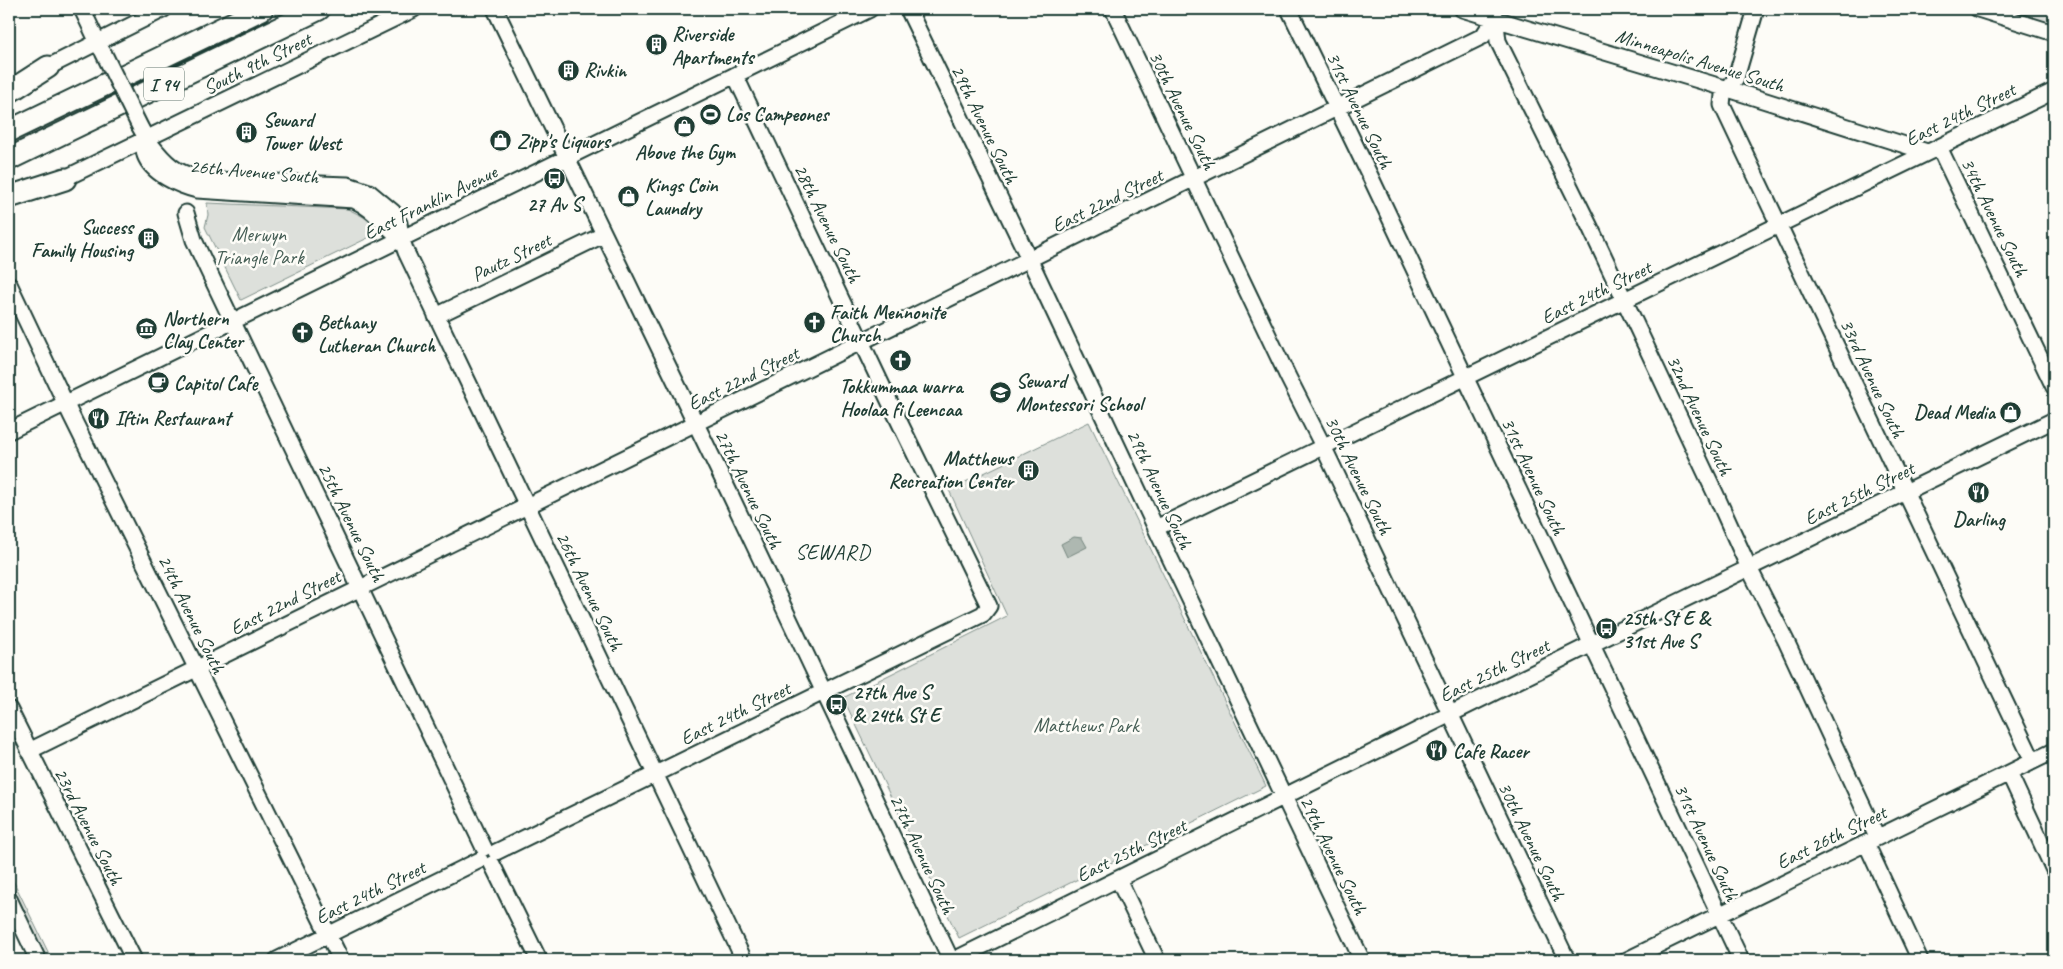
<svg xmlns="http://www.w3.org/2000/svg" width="2063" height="969" font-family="Caveat,sans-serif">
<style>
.green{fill:#dde0db;stroke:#7e8e88}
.water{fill:#aeb8b1;stroke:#75877f}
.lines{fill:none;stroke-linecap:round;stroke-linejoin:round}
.minor-casing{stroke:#1f3d34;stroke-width:19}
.highway-casing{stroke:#1f3d34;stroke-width:25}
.minor{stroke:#fdfcf7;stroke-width:15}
.highway{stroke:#fdfcf7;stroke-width:21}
.minor-bridge-casing{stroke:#1f3d34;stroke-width:19;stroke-linecap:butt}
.minor-bridge{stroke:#fdfcf7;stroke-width:15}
.labels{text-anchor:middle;stroke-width:5;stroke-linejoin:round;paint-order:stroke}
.shield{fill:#fdfcf7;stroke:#62766e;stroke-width:1}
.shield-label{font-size:19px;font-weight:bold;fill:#1f3d34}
.poi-label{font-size:20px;font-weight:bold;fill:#1f3d34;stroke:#fdfcf7;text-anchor:start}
.street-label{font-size:20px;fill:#1f3d34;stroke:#fdfcf7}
.park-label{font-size:20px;fill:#455e55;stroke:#fdfcf7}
.neighbourhood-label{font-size:21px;letter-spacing:1px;fill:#1f3d34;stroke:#fdfcf7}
</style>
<rect width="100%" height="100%" fill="#fdfcf7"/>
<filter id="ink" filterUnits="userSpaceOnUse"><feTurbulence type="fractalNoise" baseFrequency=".02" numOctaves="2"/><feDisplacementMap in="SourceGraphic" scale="10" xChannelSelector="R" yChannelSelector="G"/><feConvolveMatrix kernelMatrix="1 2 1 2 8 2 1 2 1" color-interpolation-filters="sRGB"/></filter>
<g filter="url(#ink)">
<path class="green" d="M1997 9H2054V27Z
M207 203 348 209 362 216 375 225 376 234 241 300 205 227 208 215Z
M1089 422 1266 786 959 938 843 698 1007 616 949 490Z
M9 872 52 960H40L9 896Z"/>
<path class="water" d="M1074 537 1082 538 1087 547 1067 557 1061 544Z"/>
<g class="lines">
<defs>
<path id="minor" d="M82 9 101 49
M495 9 729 492 951 960
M908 9 1035 271 1161 539 1362 960
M1113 9 1288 377 1323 446 1567 960
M1289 9 1372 180 1741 960
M1462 9 1728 89 1927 152
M1756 9 1736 78 1723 95 1722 105 2033 761
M1978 9 2054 33
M1495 15 1498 41 1590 227 1716 495 1749 568 1786 641 1877 837
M40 71 164 9
M140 127C147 141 164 163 177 170 199 183 231 180 256 181 287 183 317 184 348 185L369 192 393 212 399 223 401 238 406 252 744 960
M146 139C145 144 143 151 145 155 152 174 180 186 197 190L354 200C375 209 383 225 401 238
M1939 147 2054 387
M55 183 414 9
M186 213 194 240 208 270 484 848
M9 284 71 415 341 960
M436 316 603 235
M9 431 870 9
M1156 528 2054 91
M9 709 134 960
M29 751 1483 36 1494 19
M2009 773 2054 870
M1866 843 1920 960
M496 852 983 614 989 606 894 411 735 75
M492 864 539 960
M1118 879 1157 960
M9 899 38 960
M277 960 480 860
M954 960 1592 644 2054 420
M1627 960 2054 751"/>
<path id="highway" d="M9 92 48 67
M9 131 262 9
M9 159 319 9
M9 197 65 179"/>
</defs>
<use href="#minor" class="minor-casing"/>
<use href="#highway" class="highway-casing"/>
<use href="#minor" class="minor"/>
<use href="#highway" class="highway"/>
<defs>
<path id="minor-bridge" d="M103 52 140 127"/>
</defs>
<use href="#minor-bridge" class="minor-bridge-casing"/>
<use href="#minor-bridge" class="minor-bridge"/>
</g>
</g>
<defs>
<symbol id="building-disc" viewBox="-11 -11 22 22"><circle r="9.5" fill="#1f3d34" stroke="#fdfcf7"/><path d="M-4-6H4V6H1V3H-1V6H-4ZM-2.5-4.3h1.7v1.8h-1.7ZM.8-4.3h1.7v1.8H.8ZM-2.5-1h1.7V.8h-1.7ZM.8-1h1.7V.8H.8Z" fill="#fff"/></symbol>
<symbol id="stadium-disc" viewBox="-11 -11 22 22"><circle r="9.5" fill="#1f3d34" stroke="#fdfcf7"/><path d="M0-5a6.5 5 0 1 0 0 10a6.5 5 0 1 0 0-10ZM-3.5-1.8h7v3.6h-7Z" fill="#fff"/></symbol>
<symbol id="shop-disc" viewBox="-11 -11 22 22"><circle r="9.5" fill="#1f3d34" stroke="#fdfcf7"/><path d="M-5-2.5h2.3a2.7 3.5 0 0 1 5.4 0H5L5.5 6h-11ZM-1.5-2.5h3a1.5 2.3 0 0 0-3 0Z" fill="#fff"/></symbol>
<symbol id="bus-disc" viewBox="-11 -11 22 22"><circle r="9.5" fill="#1f3d34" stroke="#fdfcf7"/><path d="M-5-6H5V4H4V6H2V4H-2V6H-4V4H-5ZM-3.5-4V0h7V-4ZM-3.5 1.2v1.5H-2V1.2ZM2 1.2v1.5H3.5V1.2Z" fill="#fff"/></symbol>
<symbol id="church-disc" viewBox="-11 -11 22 22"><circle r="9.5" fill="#1f3d34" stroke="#fdfcf7"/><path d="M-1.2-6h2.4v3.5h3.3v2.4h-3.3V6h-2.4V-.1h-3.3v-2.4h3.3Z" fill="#fff"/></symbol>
<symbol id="museum-disc" viewBox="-11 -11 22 22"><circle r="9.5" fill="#1f3d34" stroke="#fdfcf7"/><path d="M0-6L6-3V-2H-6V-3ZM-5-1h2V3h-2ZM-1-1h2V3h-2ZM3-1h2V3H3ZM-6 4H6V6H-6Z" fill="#fff"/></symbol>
<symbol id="cafe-disc" viewBox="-11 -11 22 22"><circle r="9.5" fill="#1f3d34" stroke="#fdfcf7"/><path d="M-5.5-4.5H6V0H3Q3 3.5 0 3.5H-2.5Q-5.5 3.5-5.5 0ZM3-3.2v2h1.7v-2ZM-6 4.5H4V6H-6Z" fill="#fff"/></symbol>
<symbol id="school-disc" viewBox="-11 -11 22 22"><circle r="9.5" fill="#1f3d34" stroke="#fdfcf7"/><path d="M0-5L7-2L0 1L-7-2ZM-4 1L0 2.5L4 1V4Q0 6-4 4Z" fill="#fff"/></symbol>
<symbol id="restaurant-disc" viewBox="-11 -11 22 22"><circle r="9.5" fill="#1f3d34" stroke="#fdfcf7"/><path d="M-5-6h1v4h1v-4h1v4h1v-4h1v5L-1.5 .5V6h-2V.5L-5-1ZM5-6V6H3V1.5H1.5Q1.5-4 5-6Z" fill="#fff"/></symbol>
</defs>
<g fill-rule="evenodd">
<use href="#building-disc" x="644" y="32" width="25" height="25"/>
<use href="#building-disc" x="556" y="58" width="25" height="25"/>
<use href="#stadium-disc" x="698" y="102" width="25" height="25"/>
<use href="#shop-disc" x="672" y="114" width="25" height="25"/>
<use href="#building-disc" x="234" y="120" width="25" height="25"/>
<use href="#shop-disc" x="488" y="128" width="25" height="25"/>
<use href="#bus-disc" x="542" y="166" width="25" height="25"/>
<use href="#shop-disc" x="616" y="184" width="25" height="25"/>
<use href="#building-disc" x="136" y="226" width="25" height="25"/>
<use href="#church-disc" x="802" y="310" width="25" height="25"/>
<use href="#museum-disc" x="134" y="316" width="25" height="25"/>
<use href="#church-disc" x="290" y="320" width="25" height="25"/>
<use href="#church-disc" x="888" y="348" width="25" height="25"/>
<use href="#cafe-disc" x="146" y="370" width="25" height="25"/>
<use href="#school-disc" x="988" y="380" width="25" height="25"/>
<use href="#shop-disc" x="1998" y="400" width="25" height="25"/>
<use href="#restaurant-disc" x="86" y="406" width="25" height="25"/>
<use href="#building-disc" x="1016" y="458" width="25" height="25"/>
<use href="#restaurant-disc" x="1966" y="480" width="25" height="25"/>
<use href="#bus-disc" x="1594" y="616" width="25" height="25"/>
<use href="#bus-disc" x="824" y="692" width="25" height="25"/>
<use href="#restaurant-disc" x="1424" y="738" width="25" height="25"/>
</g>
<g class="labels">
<rect class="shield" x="144" y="67.5" width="40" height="33" rx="4"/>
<g class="shield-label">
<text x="164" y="91">I 94</text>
</g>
<g class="poi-label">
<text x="672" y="41">Riverside<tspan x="672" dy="23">Apartments</tspan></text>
<text x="584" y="77">Rivkin</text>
<text x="726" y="121">Los Campeones</text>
<text x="263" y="127">Seward<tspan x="263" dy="23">Tower West</tspan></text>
<text x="517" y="148">Zipp's Liquors</text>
<text x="685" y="159" text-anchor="middle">Above the Gym</text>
<text x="645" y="192">Kings Coin<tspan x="645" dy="23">Laundry</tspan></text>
<text x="554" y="211" text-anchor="middle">27 Av S</text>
<text x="133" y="234" text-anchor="end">Success<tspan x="133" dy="23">Family Housing</tspan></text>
<text x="830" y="319">Faith Mennonite<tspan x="830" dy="23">Church</tspan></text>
<text x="163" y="325">Northern<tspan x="163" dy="23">Clay Center</tspan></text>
<text x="318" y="329">Bethany<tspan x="318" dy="23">Lutheran Church</tspan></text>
<text x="1016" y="388">Seward<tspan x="1016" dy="23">Montessori School</tspan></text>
<text x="174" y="390">Capitol Cafe</text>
<text x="901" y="393" text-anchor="middle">Tokkummaa warra<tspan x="901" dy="23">Hoolaa fi Leencaa</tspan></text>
<text x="1995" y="419" text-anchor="end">Dead Media</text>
<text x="115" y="425">Iftin Restaurant</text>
<text x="1013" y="465" text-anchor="end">Matthews<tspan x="1013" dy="23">Recreation Center</tspan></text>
<text x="1979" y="526" text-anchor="middle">Darling</text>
<text x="1623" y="625">25th St E &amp;<tspan x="1623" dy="23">31st Ave S</tspan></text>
<text x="853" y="699">27th Ave S<tspan x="853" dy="23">&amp; 24th St E</tspan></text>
<text x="1453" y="758">Cafe Racer</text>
</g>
<g class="street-label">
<text transform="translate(1700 60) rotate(17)" y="7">Minneapolis Avenue South</text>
<text transform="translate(257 63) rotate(-26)" y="7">South 9th Street</text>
<text transform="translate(1183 110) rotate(64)" y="7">30th Avenue South</text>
<text transform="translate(1360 110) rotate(64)" y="7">31st Avenue South</text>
<text transform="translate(1960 114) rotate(-26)" y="7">East 24th Street</text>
<text transform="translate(985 124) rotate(64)" y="7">29th Avenue South</text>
<text transform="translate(254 171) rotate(5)" y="7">26th Avenue South</text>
<text transform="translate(1107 200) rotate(-26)" y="7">East 22nd Street</text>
<text transform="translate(430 202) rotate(-26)" y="7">East Franklin Avenue</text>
<text transform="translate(1995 217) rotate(64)" y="7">34th Avenue South</text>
<text transform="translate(828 223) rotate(64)" y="7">28th Avenue South</text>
<text transform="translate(511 257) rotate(-26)" y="7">Pautz Street</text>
<text transform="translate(1596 292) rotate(-26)" y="7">East 24th Street</text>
<text transform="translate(743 378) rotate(-26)" y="7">East 22nd Street</text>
<text transform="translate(1873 378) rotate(65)" y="7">33rd Avenue South</text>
<text transform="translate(1700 415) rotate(65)" y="7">32nd Avenue South</text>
<text transform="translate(1359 475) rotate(64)" y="7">30th Avenue South</text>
<text transform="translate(1534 476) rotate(65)" y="7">31st Avenue South</text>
<text transform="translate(749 489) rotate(64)" y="7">27th Avenue South</text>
<text transform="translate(1160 489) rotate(65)" y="7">29th Avenue South</text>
<text transform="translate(1859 493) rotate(-26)" y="7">East 25th Street</text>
<text transform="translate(352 522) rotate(64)" y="7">25th Avenue South</text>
<text transform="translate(590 591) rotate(64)" y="7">26th Avenue South</text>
<text transform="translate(285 602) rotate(-27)" y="7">East 22nd Street</text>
<text transform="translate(192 614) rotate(64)" y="7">24th Avenue South</text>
<text transform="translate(1494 670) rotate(-26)" y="7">East 25th Street</text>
<text transform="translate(735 713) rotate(-26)" y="7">East 24th Street</text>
<text transform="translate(89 826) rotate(63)" y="7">23rd Avenue South</text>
<text transform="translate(1831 837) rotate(-26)" y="7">East 26th Street</text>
<text transform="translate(1532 841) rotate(64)" y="7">30th Avenue South</text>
<text transform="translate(1707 842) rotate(65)" y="7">31st Avenue South</text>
<text transform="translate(1131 850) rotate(-26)" y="7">East 25th Street</text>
<text transform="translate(923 854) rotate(65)" y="7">27th Avenue South</text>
<text transform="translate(1334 855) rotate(64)" y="7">29th Avenue South</text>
<text transform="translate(370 892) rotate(-26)" y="7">East 24th Street</text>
</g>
<g class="park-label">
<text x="259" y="241">Merwyn<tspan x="259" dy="23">Triangle Park</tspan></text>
<text x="1086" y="732">Matthews Park</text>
</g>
<g class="neighbourhood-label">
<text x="833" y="559">SEWARD</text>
</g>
</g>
<rect width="2063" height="969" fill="none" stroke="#fdfcf7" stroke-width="30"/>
<rect x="15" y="15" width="2033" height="939" fill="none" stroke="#1f3d34" stroke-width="2" filter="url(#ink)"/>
</svg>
